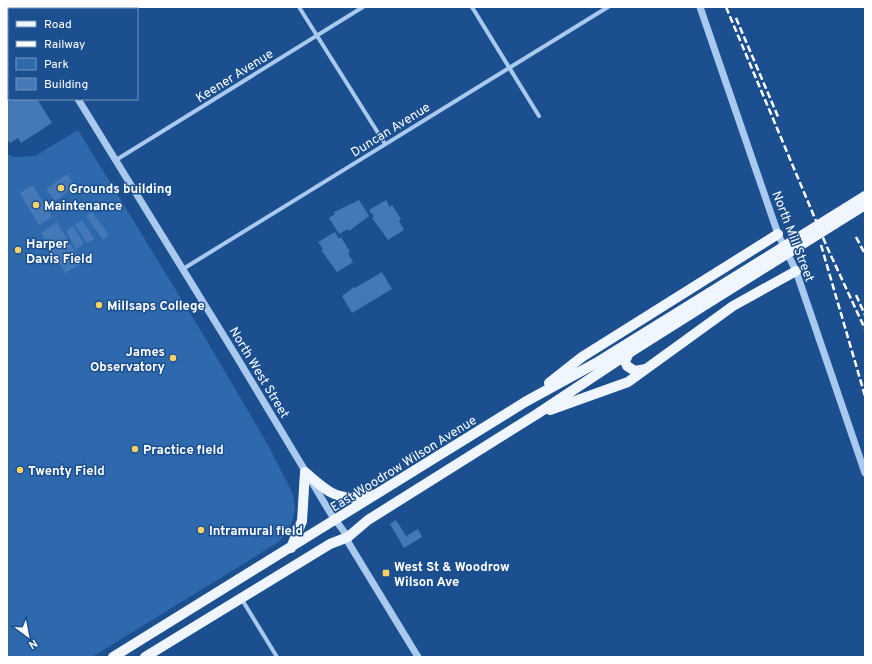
<svg xmlns="http://www.w3.org/2000/svg" width="872" height="664" font-family="Overpass,sans-serif">
<style>
.green{fill:#2e69ad}
.building{fill:#4478b7}
.lines{fill:none;stroke-linecap:round;stroke-linejoin:round}
.minor{stroke:#a9c9ee;stroke-width:4}
.tertiary{stroke:#a9c9ee;stroke-width:7}
.primary{stroke:#f0f6ff;stroke-width:10}
.rail{stroke:#fff;stroke-width:2.5;stroke-dasharray:7 3;stroke-linecap:butt}
.primary-bridge{stroke:#f0f6ff;stroke-width:10}
.poi-dot{fill:#ffd166;stroke:#1b4f8f;stroke-width:1.5}
.labels{text-anchor:middle;stroke-width:3;stroke-linejoin:round;paint-order:stroke}
.street-label{font-size:13px;fill:#fff;stroke:#1b4f8f}
.poi-label{font-size:13px;font-weight:bold;fill:#fff;stroke:#1b4f8f;text-anchor:start}
</style>
<rect width="100%" height="100%" fill="#1b4f8f"/>
<path class="green" d="M78 130 207 341 268 445 293 494 295 509 292 522 286 534 277 543 92 657H7V154L14 157 35 156Z"/>
<path class="building" d="M7 76 9 79V99H37L52 123 21 143 18 138 10 143 7 139Z
M67 174 76 186 55 201 46 189Z
M33 185 52 217 39 225 20 193Z
M359 200 369 216 349 231 348 229 339 234 329 218 335 214 334 212Z
M386 200 390 207 392 205 401 219 399 221 404 230 388 240 372 218 374 217 369 210Z
M92 212 109 235 103 240 86 216Z
M82 220 94 239 87 243 75 225Z
M57 222 82 263 65 273 41 233Z
M73 226 84 244 76 249 66 231Z
M335 232 339 239 341 237 350 252 348 253 353 262 337 272 321 250 323 249 318 242Z
M382 272 392 289 352 313 342 296 354 287 355 288Z
M172 353H176L178 357 169 363 167 359Z
M396 520 406 536 418 529 422 537 404 548 390 524Z"/>
<g class="lines">
<path class="minor" d="M299 7 385 144
M472 7 539 116
M108 9 111 7
M7 62 9 61
M7 71 9 72
M116 160 363 7
M183 269 608 7
M241 598 277 657"/>
<path class="tertiary" d="M20 7 21 9
M700 7 778 234 796 271 865 473
M78 99 235 354 331 514 348 537V542L418 657"/>
<path class="primary" d="M629 353 625 361 627 366 635 371 646 369
M549 383 582 357 778 234
M550 410 628 382 733 306 796 271
M305 472C328 492 339 504 370 494
M291 548 302 521 305 472
M113 657 525 402 596 363 709 293
M145 657 330 544 348 537 368 520 537 414 629 353 713 300"/>
<path class="rail" d="M726 7 827 247 865 329
M736 18 779 119
M856 237 865 254
M821 245 865 396
M856 295 865 315"/>
<path class="primary-bridge" d="M709 293 865 196
M713 300 865 205"/>
</g>
<g class="poi-dot">
<circle cx="61" cy="188" r="4"/>
<circle cx="36" cy="205" r="4"/>
<circle cx="18" cy="250" r="4"/>
<circle cx="99" cy="305" r="4"/>
<circle cx="173" cy="358" r="4"/>
<circle cx="135" cy="449" r="4"/>
<circle cx="20" cy="470" r="4"/>
<circle cx="201" cy="530" r="4"/>
<rect x="382" y="569" width="8" height="8" rx="2"/>
</g>
<g class="labels">
<g class="street-label">
<text transform="translate(234 75) rotate(-32)" y="5">Keener Avenue</text>
<text transform="translate(390 129) rotate(-32)" y="5">Duncan Avenue</text>
<text transform="translate(794 236) rotate(69)" y="5">North Mill Street</text>
<text transform="translate(260 372) rotate(59)" y="5">North West Street</text>
<text transform="translate(403 463) rotate(-32)" y="5">East Woodrow Wilson Avenue</text>
</g>
<g class="poi-label">
<text x="69" y="193">Grounds building</text>
<text x="44" y="210">Maintenance</text>
<text x="26" y="248">Harper<tspan x="26" dy="15">Davis Field</tspan></text>
<text x="107" y="310">Millsaps College</text>
<text x="165" y="356" text-anchor="end">James<tspan x="165" dy="15">Observatory</tspan></text>
<text x="143" y="454">Practice field</text>
<text x="28" y="475">Twenty Field</text>
<text x="209" y="535">Intramural field</text>
<text x="394" y="571">West St &amp; Woodrow<tspan x="394" dy="15">Wilson Ave</tspan></text>
</g>
</g>
<rect width="872" height="664" fill="none" stroke="#ffffff" stroke-width="16"/>
<rect x="8" y="8" width="130" height="92" fill="#1b4f8f" stroke="#7695bc"/>
<rect x="16" y="21" width="20" height="6" fill="#f0f6ff" stroke="#7695bc"/>
<text x="44" y="28" font-size="12" fill="#ffffff">Road</text>
<rect x="16" y="41" width="20" height="6" fill="#ffffff" stroke="#7695bc"/>
<text x="44" y="48" font-size="12" fill="#ffffff">Railway</text>
<rect x="16" y="58" width="20" height="12" fill="#2e69ad" stroke="#7695bc"/>
<text x="44" y="68" font-size="12" fill="#ffffff">Park</text>
<rect x="16" y="78" width="20" height="12" fill="#4478b7" stroke="#7695bc"/>
<text x="44" y="88" font-size="12" fill="#ffffff">Building</text>
<g transform="translate(28 636) rotate(148)" stroke="#1b4f8f" stroke-width="3" paint-order="stroke">
<path d="M0-3L7 15L0 10L-7 15Z" fill="#ffffff"/>
<text y="-6" font-size="11" font-weight="bold" text-anchor="middle" fill="#ffffff">N</text>
</g>
</svg>
